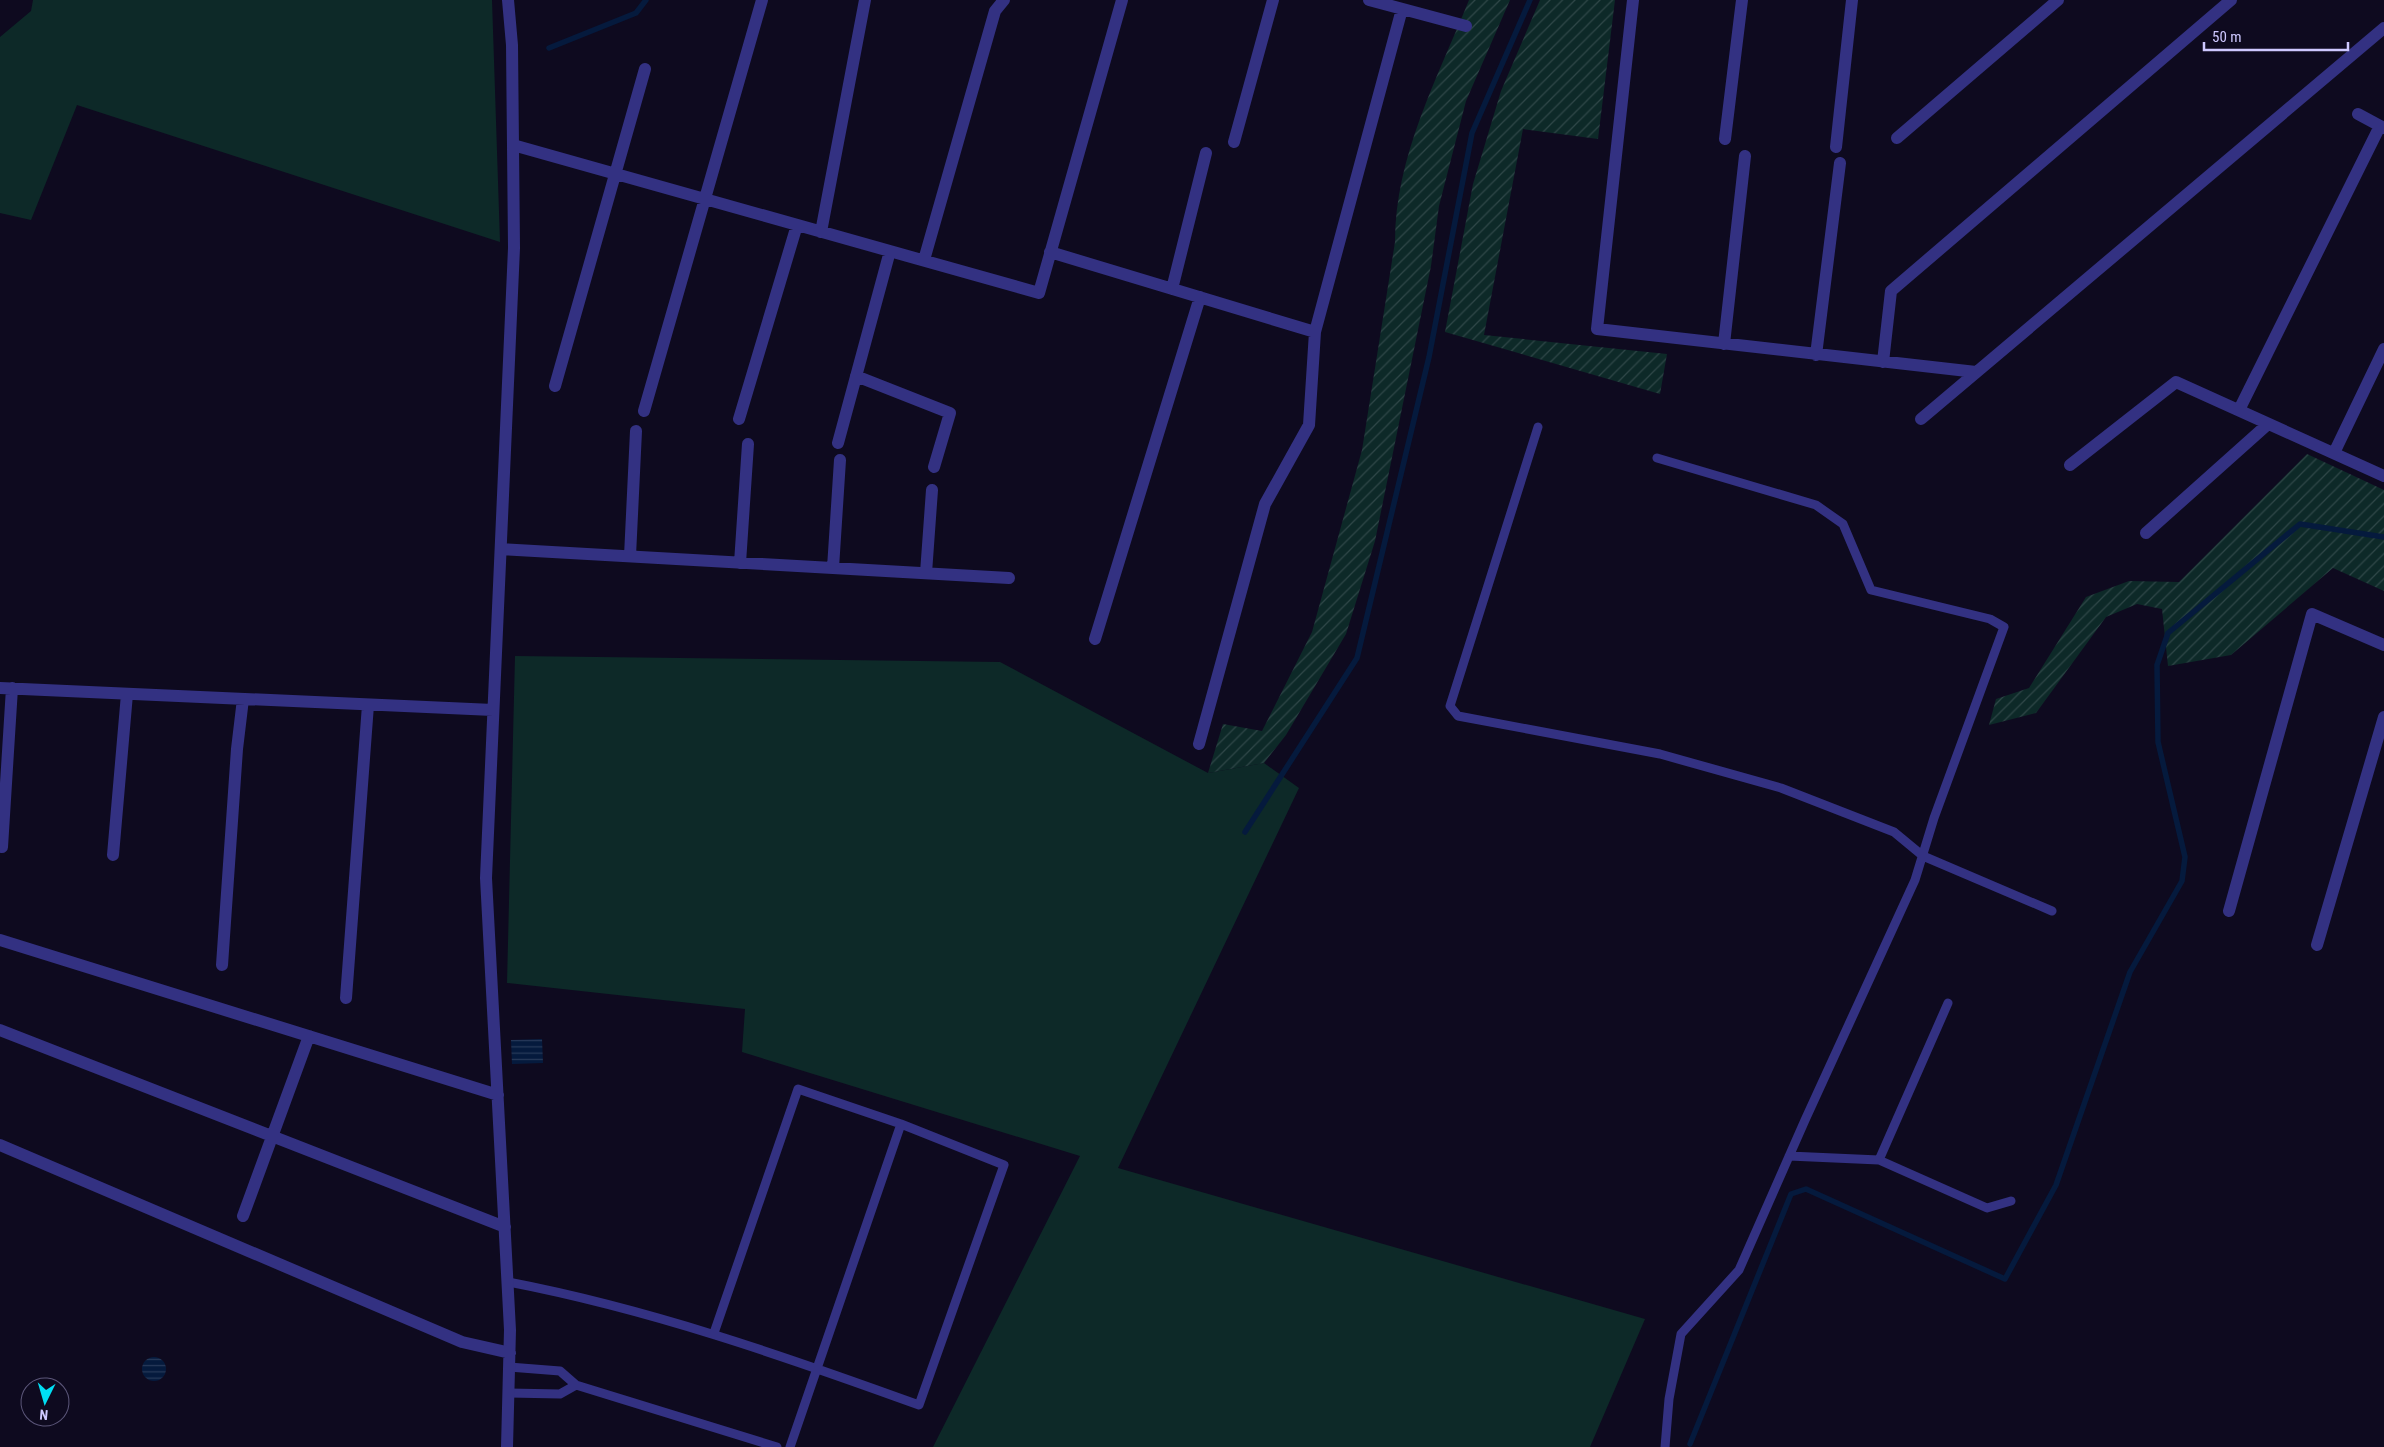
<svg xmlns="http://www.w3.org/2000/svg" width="2384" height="1447" font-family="'Roboto Condensed',sans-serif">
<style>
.green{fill:#0d2928}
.garden{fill:url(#garden-furrows)}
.water{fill:url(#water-rules)}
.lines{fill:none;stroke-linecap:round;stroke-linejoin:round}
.stream{stroke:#051a3d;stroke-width:5.5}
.lane{stroke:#333182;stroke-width:9}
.street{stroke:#333182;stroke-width:12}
</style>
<defs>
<pattern id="garden-furrows" width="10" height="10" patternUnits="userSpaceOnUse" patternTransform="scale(1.25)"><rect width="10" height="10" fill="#0d2928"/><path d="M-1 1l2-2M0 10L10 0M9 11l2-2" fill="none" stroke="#2f4748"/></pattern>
<pattern id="water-rules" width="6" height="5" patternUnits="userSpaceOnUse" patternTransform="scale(1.25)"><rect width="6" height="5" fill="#051a3d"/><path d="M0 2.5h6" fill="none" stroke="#283a5a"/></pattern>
</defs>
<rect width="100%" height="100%" fill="#0e0a1f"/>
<path class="green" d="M33 0H492L500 242 77 105 31 220 0 213V37L31 11Z
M515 656 1000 662 1208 773 1264 763 1299 788 1118 1168 1645 1319 1590 1447H933L1080 1156 742 1052 745 1009 507 983Z"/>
<path class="garden" d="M1469 0H1510L1466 101 1439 206 1431 266 1375 541 1346 634 1286 735 1264 763 1208 773 1223 724 1262 731 1312 632 1362 450 1395 242C1395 156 1438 77 1469 0Z
M1540 0H1615L1598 139 1523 129 1484 335 1667 354 1660 394 1445 332 1473 184 1501 91Z
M2307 454 2384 490V591L2333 568 2231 655 2168 666 2162 609 2137 604 2106 617 2036 713 1989 725 1996 699 2029 688 2086 597 2129 581 2179 582Z"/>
<path class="water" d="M542 1039 543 1063 512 1064 511 1040Z
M142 1369a12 12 0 1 1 24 0a12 12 0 1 1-24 0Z"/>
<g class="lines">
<path class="stream" d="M549 48 636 13 646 0
M1245 832 1357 658 1429 357 1472 133 1530 0
M1690 1444 1791 1194 1806 1189 2005 1279 2056 1185 2130 972 2182 881 2185 857 2158 742 2157 665 2168 633 2300 524 2384 537"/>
<path class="lane" d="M1538 427 1450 706 1458 716 1660 754 1781 788 1894 832 1923 856 2052 911
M1657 458 1816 505 1843 524 1871 590 1990 619 2004 627 1934 818 1915 880 1805 1120 1739 1270 1681 1334 1669 1399 1665 1447
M1789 1156 1879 1160 1987 1208 2011 1201
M1879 1160 1948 1003
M508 1282C649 1309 784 1356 919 1405L1004 1165 901 1124 790 1447
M714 1333 798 1089 901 1124
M509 1367 560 1371 576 1385 777 1447
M509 1393 560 1394 576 1385"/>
<path class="street" d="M1369 0 1466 26
M1633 0 1597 329 1976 372
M2358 114 2384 128
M1897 138 2058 0
M1725 139 1742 0
M1234 142 1273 0
M513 145 1039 293 1122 0
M1836 147 1852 0
M821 232 865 0
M1050 252 1315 332
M924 260 995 11 1004 0
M1172 289 1206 153
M1724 344 1745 156
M1816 355 1840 163
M1883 362 1891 291 2231 0
M856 376 950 413 934 467
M555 386 645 69
M2239 410 2380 126
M644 411 762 0
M739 419 797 225
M1921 419 2384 28
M838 443 890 251
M2334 453 2384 349
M2070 465 2176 382 2384 476
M2146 533 2268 424
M501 549 1009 578
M630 556 636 431
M740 563 748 444
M833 568 840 460
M926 573 932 490
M1095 639 1200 297
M0 688 493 710
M1199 744 1265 504 1309 425 1315 332 1402 9
M2 847 12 688
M113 855 127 694
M2229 911 2312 614 2384 645
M0 940 498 1095
M2317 945 2384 717
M222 965 237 749 243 699
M346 998 368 705
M0 1030 505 1227
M0 1145 462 1342 510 1353
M243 1216 309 1036
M507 1447 510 1330 486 878 514 248 512 45 508 0"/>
</g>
<g transform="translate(45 1402) rotate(185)"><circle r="24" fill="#0e0a1f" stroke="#5b5679"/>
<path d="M0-4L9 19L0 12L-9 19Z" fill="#00def3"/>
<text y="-8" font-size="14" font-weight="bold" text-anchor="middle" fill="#cec8ff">N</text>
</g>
<path d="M2204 42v8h144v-8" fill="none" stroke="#cec8ff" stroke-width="2.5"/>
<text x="2212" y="42" font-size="15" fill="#cec8ff" stroke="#0e0a1f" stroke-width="4" paint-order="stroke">50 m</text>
</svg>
